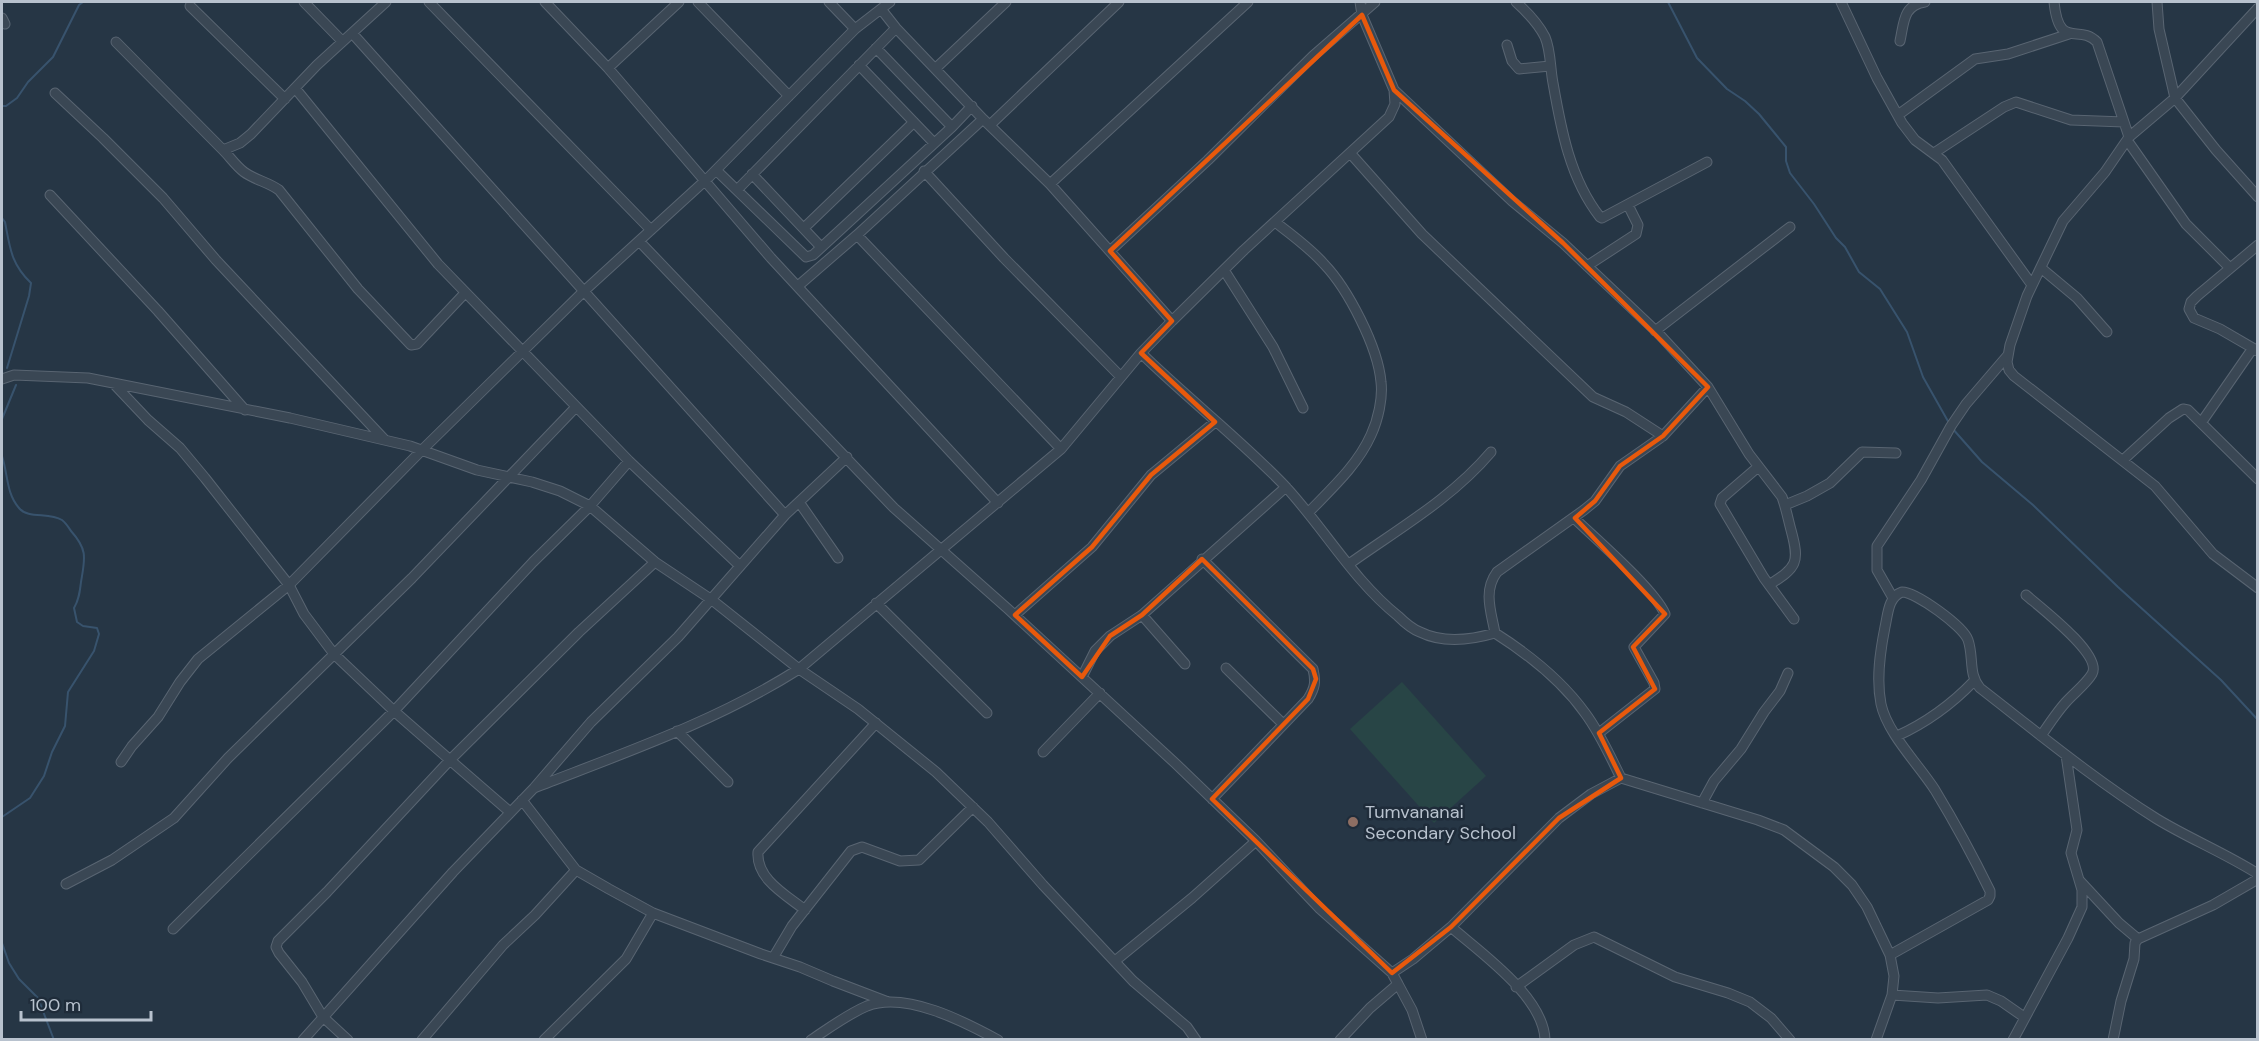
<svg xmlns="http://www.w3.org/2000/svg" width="2259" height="1041" font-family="'DM Sans',sans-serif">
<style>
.green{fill:#284546}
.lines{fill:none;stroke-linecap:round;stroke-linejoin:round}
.stream{stroke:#38536d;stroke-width:2}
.street-casing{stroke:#596572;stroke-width:11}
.street{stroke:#3a4754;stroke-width:9}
.marked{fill:none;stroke:#e8590c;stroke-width:4.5;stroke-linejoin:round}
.education-dot{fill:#8d6e63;stroke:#1f2c3a;stroke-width:2}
.labels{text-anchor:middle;stroke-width:5;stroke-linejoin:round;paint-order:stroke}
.poi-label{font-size:18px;fill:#b8c2ce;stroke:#1f2c3a;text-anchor:start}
</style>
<rect width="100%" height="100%" fill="#263645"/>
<path class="green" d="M1402 682 1486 776 1434 823 1350 729Z"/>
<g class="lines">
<path class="stream" d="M1668 2 1697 58 1727 89 1745 101 1759 114 1786 147V161L1790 173 1814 204 1836 238 1845 247 1859 272 1880 289 1907 332 1923 377 1949 423
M2 106H6L17 98 28 82 53 57 79 5 83 2
M2 218 5 222C10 248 11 264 31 283L29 296 7 368
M2 427V419L16 385
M1952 428 1982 462 2033 505 2118 587 2221 680 2258 720
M2 456C8 474 6 493 19 508 28 519 49 512 62 520 66 523 69 528 71 531 88 550 85 558 81 582 80 591 79 600 74 608L77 622 83 626 97 628 99 634 94 651 68 692 65 726 52 752 44 776 30 798 2 817
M2 943 9 963 19 979 38 998 54 1040"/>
<defs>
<path id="street" d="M304 2 342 41
M429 2 651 230
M545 2 608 68 771 258 998 503
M698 2 789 96
M829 2 855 29
M1516 2C1527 12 1538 23 1545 37 1551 51 1550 68 1553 83 1561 129 1570 179 1600 217L1602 218 1707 162
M1841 2 1877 78 1902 123 1915 140 1942 160 2032 285
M2054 2C2059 51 2079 23 2097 42L2129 137
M2157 2 2159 29 2175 98 2216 150 2258 197
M190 6 285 99
M2258 8 2175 98 2129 137 2105 172 2063 221 2027 296 2010 345 2007 362 2009 370 2014 376 2155 486 2213 554 2258 588
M881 9 896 28 983 119 1050 184 1172 321
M2 18 5 24
M352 33 785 515
M1900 41C1904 23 1903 5 1925 2
M116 42 223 150C230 157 236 166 244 172 255 180 268 182 279 190L358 289 411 345 417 344 465 293
M1507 45 1512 61 1519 69 1550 66
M876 48 952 127
M859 65 934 143
M608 68 679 2
M936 68 1006 2
M295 88 438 264 629 461 740 566
M1394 90 1512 201 1563 243 1659 334 1708 387 1749 454 1782 497C1786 508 1788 519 1791 530 1800 563 1797 567 1769 585
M55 93 103 138 163 198 216 260 384 439
M1898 115 1975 59 2008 54 2069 34
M990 125 1119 2
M2127 140 2186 224 2230 268
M223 150 240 143 251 134 317 65 386 2
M1934 153 2004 107 2016 102 2071 120 2124 122
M1351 154 1422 234 1593 397 1626 412 1663 436 1708 387
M716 170 806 257 813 255 952 127 972 106
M924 171 1004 258 1121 377
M752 174 821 247
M1050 184 1248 2
M737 190 896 28
M50 195 158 311 245 410
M1275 222C1292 235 1310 248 1324 264 1348 289 1378 347 1381 382 1383 398 1378 420 1371 435 1357 466 1331 489 1308 513
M804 228 914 122
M857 235 1061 449
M639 241 894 508 1008 609 1175 763 1256 841 1320 909 1392 973 1413 959 1451 927C1481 953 1544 997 1545 1040
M2258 245 2197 296 2191 302 2189 309 2194 318 2220 329 2258 351
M1110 251 1208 160 1313 56 1375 2
M1587 266 1636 234 1638 225 1628 205
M2041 268 2077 298 2107 332
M1224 270 1273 347 1303 408
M798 286 857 235 983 119
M1655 331 1790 227
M1141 353C1188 399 1240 439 1285 486 1324 528 1353 580 1398 616 1404 622 1412 629 1420 632 1444 644 1471 640 1495 633 1528 654 1562 681 1585 713 1600 733 1610 756 1621 778
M2 379 14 375 88 378 290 418 410 446 477 470 532 482 560 491 590 506 655 562 712 600 799 669 858 709 936 772 988 822 1043 885 1133 981 1187 1027 1196 1040
M113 383 148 420 180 448 205 478 289 585 304 614 334 654 394 711 450 760 579 632 655 562
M2201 423 2253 348
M2123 460 2169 418 2183 409 2188 410 2258 479
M1758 467 1722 498 1720 504 1764 578 1794 619
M799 502 838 558
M1785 505 1807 496 1830 483 1862 452 1896 453
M1574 518C1597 540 1654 589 1665 614L1634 647 1654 683 1655 689 1599 733
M1202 559 1313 669C1316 682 1315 688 1308 699L1212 799
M1349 564C1398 529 1451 499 1491 452
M2026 595C2041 608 2103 655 2092 674 2086 684 2074 693 2066 702 2057 712 2049 724 2041 736
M1893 598 1877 570V546L1921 480 1951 426 1966 404 2008 355
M876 603 987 713
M1015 615 1092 547 1151 475 1215 422
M1142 615 1185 664
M1495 633C1491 611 1483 591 1497 572L1584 510 1595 501 1620 466 1663 436
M1226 668 1283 724
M1082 677 1095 651 1110 636 1142 615 1286 487
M677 731 728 782
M1897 736C1928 722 1951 705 1974 681
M1043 752 1100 693
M121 762 132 746 158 717 180 682 198 659 289 585 421 451 583 292 709 177 855 29 890 2
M534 788C624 753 717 721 799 669L1061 449 1141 353 1172 321 1244 250 1389 117 1395 104 1394 90 1362 15 1360 2
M522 800 576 870 609 889 653 913 761 954 800 967 833 981 888 1002
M1702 803 1714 781 1741 749 1764 712 1780 691 1788 673
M2080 881 2119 923 2138 939
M66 884 112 860 174 818 228 758 412 578 576 407
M805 910C786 895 756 879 758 852L876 723
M1451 927 1559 818 1591 794 1621 778 1758 820 1784 830 1834 867 1852 885 1867 907 1890 955 1894 976 1892 995 1876 1040
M173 929 394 711 533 562 590 506 629 461
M1890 955 1988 900 1990 896V891C1973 856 1955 823 1935 790 1919 765 1887 733 1881 704 1876 679 1880 652 1885 627 1888 614 1888 597 1902 592 1916 592 1963 626 1968 640 1974 657 1968 674 1980 688 2038 733 2095 780 2157 819 2190 839 2225 853 2258 874
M773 958 792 926 851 851 862 847 900 861 919 860 973 807
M1115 961 1192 898 1256 841
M1398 984 1412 1010 1422 1040
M1516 987 1574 945 1594 937 1675 977 1728 993 1750 1002 1771 1018 1790 1040
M1892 995 1938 998 1987 995 2001 1001 2024 1017
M303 1040 453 872 534 788 591 722 678 637 785 515 847 457
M348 1040 323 1017 302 982 279 953 276 947 278 941 327 892 450 760 510 812
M422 1040 503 945 535 915 576 870
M544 1040 626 959 653 913
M811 1040C829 1028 848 1014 867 1006 906 991 965 1022 998 1040
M1340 1040 1370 1008 1398 984 1392 973
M2013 1040 2068 938 2082 907V890L2071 853 2077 830 2066 755
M2113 1040 2121 1001 2134 959 2135 943 2138 939 2213 905 2258 879"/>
</defs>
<use href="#street" class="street-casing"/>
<use href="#street" class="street"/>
</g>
<path class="marked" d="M1362 15 1394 90 1563 243 1708 387 1663 436 1620 466 1595 501 1575 518 1665 614 1633 647 1655 689 1599 733 1621 778 1559 818 1451 927 1392 973 1212 799 1308 699 1316 679 1313 669 1202 559 1142 615 1110 636 1082 677 1015 615 1092 547 1151 475 1215 422 1141 353 1172 321 1110 251Z"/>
<circle class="education-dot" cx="1353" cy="822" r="6"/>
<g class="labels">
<g class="poi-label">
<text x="1365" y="818">Tumvananai<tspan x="1365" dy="21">Secondary School</tspan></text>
</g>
</g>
<rect width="2259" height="1041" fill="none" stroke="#b8c2ce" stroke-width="6"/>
<path d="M21 1011v9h130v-9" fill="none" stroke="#b8c2ce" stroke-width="3"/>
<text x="30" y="1011" font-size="18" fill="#b8c2ce" stroke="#1f2c3a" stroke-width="4.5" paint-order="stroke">100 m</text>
</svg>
